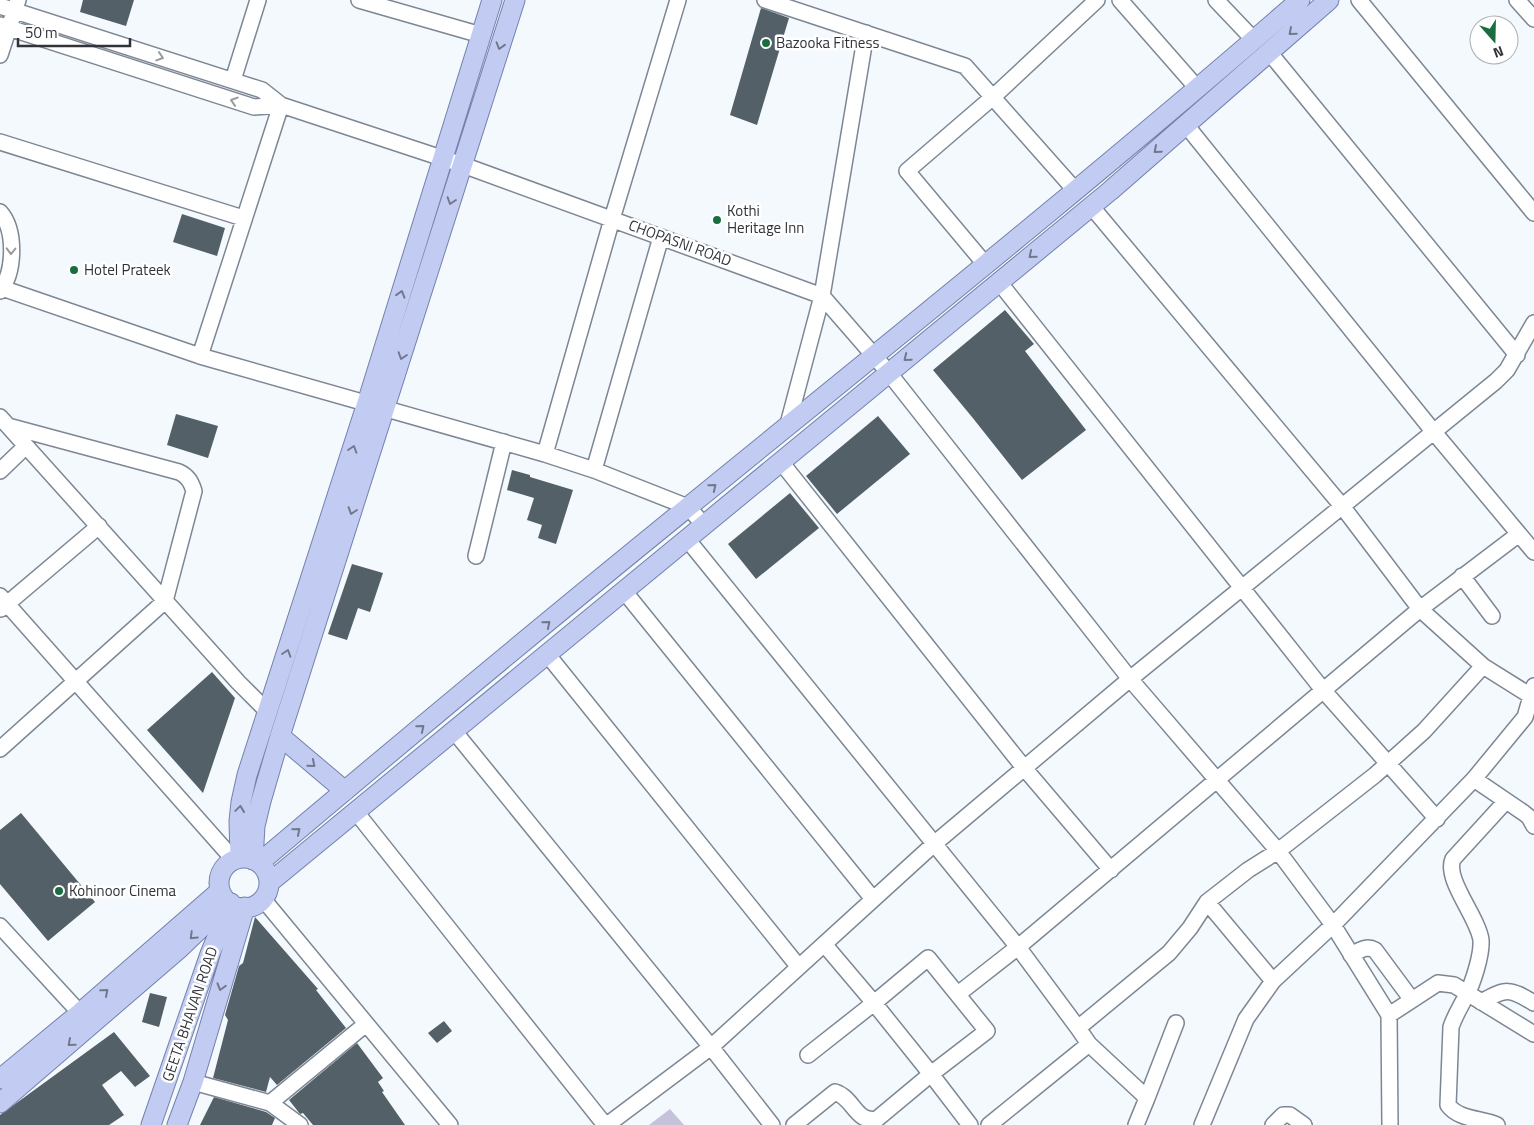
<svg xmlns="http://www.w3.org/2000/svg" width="1534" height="1125" font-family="'Titillium Web',sans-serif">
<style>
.green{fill:#c6c2dc}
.building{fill:#536068}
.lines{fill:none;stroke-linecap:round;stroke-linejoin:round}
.minor-casing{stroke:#7d8793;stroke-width:18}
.major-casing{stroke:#7481ac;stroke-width:21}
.minor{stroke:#fff;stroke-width:15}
.major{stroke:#c2ccf2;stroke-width:19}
.oneway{stroke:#72788c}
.oneway2{stroke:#989a9c}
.poi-dot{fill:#196d3e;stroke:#fff;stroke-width:2}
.labels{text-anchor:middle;stroke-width:5;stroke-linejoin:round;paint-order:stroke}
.poi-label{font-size:15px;fill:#303439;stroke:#fff;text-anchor:start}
.street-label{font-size:15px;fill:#303439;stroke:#fff}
</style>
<rect width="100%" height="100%" fill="#f4f9fe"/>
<path class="green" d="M670 1109 684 1125H649Z"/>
<path class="building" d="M83 0H134L126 26 80 12Z
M761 8 789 18 757 125 730 115Z
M182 214 225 228 217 256 173 242Z
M1005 310 1034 344 1025 351 1086 430 1022 480 972 417 933 370Z
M176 414 218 426 208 458 167 445Z
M878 416 910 454 837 514 806 476Z
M512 470 530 475V477L573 490 556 544 538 538 542 525 527 520 534 498 507 490Z
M790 493 819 528 756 579 728 544Z
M352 564 383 573 370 612 358 608 347 640 328 634Z
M212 672 235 698 203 793 147 730Z
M21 813 95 902 48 941 0 884V830Z
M255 917 318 989 316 990 346 1028 277 1085 270 1077 266 1092 213 1078 228 1020 225 1015 239 966 243 963Z
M150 993 167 997 159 1027 142 1022Z
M444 1021 452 1031 437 1043 428 1033Z
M114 1032 150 1076 135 1087 121 1071 102 1085 124 1115 109 1125H0V1115Z
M357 1043 383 1078 378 1082 384 1091 382 1092 405 1125H313L303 1113 300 1114 289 1100Z
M214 1097 266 1112 275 1118 272 1125H200Z"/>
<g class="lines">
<defs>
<path id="minor" d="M359 0 481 35
M765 0 965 66 1075 190
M1120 0 1198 89
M1216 0 1254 40
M1359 0 1534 213
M1517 0 1534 19
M0 6 262 90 281 105 463 165 822 296 889 373 1130 679 1278 851 1333 925 1389 1015 1390 1125
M0 25 254 107 281 105
M1269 52 1517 355
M0 55 18 0
M233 80 258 0
M1186 125 1433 431 1534 552
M0 142 243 218
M0 212C16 230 15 272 0 291
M985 264 907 171 993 97 1097 0
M999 282 1323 690 1437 819
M2 288 200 356 545 454 594 470 688 507 704 525
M200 356 281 105
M0 417 238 682 268 712
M787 428 822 296 866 33
M545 454 612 219 678 0
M781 462 1025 769 1111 870
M594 470 661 237
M0 471 26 446
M687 539 1018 947 1078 1028
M476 556 504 442
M1462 576 1492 616
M624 591 873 899
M0 596 234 860
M1 609 99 526
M547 654 798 966
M1483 666 1534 698
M454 731 711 1047 772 1125
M0 749 165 601 194 491C191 482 188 476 179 472L8 426
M1474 779 1524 813 1529 817 1534 826
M356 812 605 1125
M263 899 450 1125
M1207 902 1273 981
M0 926 80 1013
M824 944 874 1003 928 958 987 1031 931 1074 970 1125
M1351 955C1359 951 1366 945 1375 950L1412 1000
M958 994 1018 947 1420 609 1519 534
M1481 1002C1507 988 1509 988 1534 1003
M1389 1015 1438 983 1454 985 1534 1034
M1089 1044 1147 1098 1136 1125
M193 1082 270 1103 300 1125
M1147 1098 1176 1023
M270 1103 366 1024
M607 1125 711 1047 934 844 1130 679 1496 381 1507 370 1534 323
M794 1125 835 1092C854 1098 855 1123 877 1119L931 1074 874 1003 808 1055
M989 1125 1089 1044 1078 1028 1169 953 1190 928 1207 902 1248 870 1278 851 1375 775 1424 731 1483 666 1420 609 1342 506 1091 206
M1202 1125 1246 1019 1273 981 1333 925 1474 779 1525 717 1534 686
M1273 1125 1283 1115H1290L1304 1125
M1497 1125C1481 1118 1459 1120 1448 1105L1451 1027C1455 1015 1461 1006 1466 996 1473 983 1482 955 1481 940 1478 917 1444 879 1453 859L1506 801"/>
<path id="major" d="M280 736 345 791
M240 857 239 821 241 802 247 775 367 403 492 0
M219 883a25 25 0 1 1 50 0a25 25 0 1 1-50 0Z
M253 860 255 826 261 801 280 736 515 0
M259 863C401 743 544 624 688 507 893 340 1100 174 1300 0
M269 883 1110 191 1329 0
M0 1079 80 1013 220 891
M0 1103 180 948 228 902
M151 1125 210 954 231 903
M177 1125 193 1082 245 907"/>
</defs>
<use href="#minor" class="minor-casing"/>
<use href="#major" class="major-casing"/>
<use href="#minor" class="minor"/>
<use href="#major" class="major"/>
</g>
<defs><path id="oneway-chevron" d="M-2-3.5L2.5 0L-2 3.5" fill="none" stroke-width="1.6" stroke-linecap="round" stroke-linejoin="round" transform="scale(1.25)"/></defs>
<g class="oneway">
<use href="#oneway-chevron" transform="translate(1292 32) rotate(139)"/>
<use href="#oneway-chevron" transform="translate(500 46) rotate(107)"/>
<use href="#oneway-chevron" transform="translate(1157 150) rotate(139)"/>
<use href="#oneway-chevron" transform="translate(451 201) rotate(108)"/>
<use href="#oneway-chevron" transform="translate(1032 255) rotate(140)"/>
<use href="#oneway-chevron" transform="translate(401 294) rotate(-73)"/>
<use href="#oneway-chevron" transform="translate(402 356) rotate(108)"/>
<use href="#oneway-chevron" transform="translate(907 358) rotate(141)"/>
<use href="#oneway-chevron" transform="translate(353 449) rotate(-72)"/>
<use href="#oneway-chevron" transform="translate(713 487) rotate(-39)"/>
<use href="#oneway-chevron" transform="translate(352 511) rotate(108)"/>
<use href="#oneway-chevron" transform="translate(547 624) rotate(-40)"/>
<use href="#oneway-chevron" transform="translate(287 653) rotate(-72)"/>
<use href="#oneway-chevron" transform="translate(421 728) rotate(-40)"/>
<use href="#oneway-chevron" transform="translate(312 764) rotate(40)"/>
<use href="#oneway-chevron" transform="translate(240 809) rotate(-82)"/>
<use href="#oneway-chevron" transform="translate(297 831) rotate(-40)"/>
<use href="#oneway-chevron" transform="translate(193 936) rotate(136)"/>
<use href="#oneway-chevron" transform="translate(221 987) rotate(106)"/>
<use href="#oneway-chevron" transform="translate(105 992) rotate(-41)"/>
<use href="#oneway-chevron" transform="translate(71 1043) rotate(139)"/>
</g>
<g class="oneway2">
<use href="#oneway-chevron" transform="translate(160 57) rotate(18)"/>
<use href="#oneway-chevron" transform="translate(234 101) rotate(-162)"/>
<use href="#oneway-chevron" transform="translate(11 251) rotate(91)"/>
</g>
<g class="poi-dot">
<circle cx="766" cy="43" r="5"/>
<circle cx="717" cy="220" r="5"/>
<circle cx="74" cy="270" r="5"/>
<circle cx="59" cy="891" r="5"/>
</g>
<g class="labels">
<g class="poi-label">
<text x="776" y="48">Bazooka Fitness</text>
<text x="727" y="216">Kothi<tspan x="727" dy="17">Heritage Inn</tspan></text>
<text x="84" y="275">Hotel Prateek</text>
<text x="69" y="896">Kohinoor Cinema</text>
</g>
<g class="street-label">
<text transform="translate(680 243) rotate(20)" y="5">CHOPASNI ROAD</text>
<text transform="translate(190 1014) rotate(-71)" y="5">GEETA BHAVAN ROAD</text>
</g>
</g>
<g transform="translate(1494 40) rotate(160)"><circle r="24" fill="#ffffff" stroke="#acaeb0"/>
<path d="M0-4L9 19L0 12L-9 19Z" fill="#196d3e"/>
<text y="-8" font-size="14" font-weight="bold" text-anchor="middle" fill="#303439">N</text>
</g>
<path d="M18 38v8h112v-8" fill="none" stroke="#303439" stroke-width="2.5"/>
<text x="25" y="38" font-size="15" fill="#303439" stroke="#ffffff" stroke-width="4" paint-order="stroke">50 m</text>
</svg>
